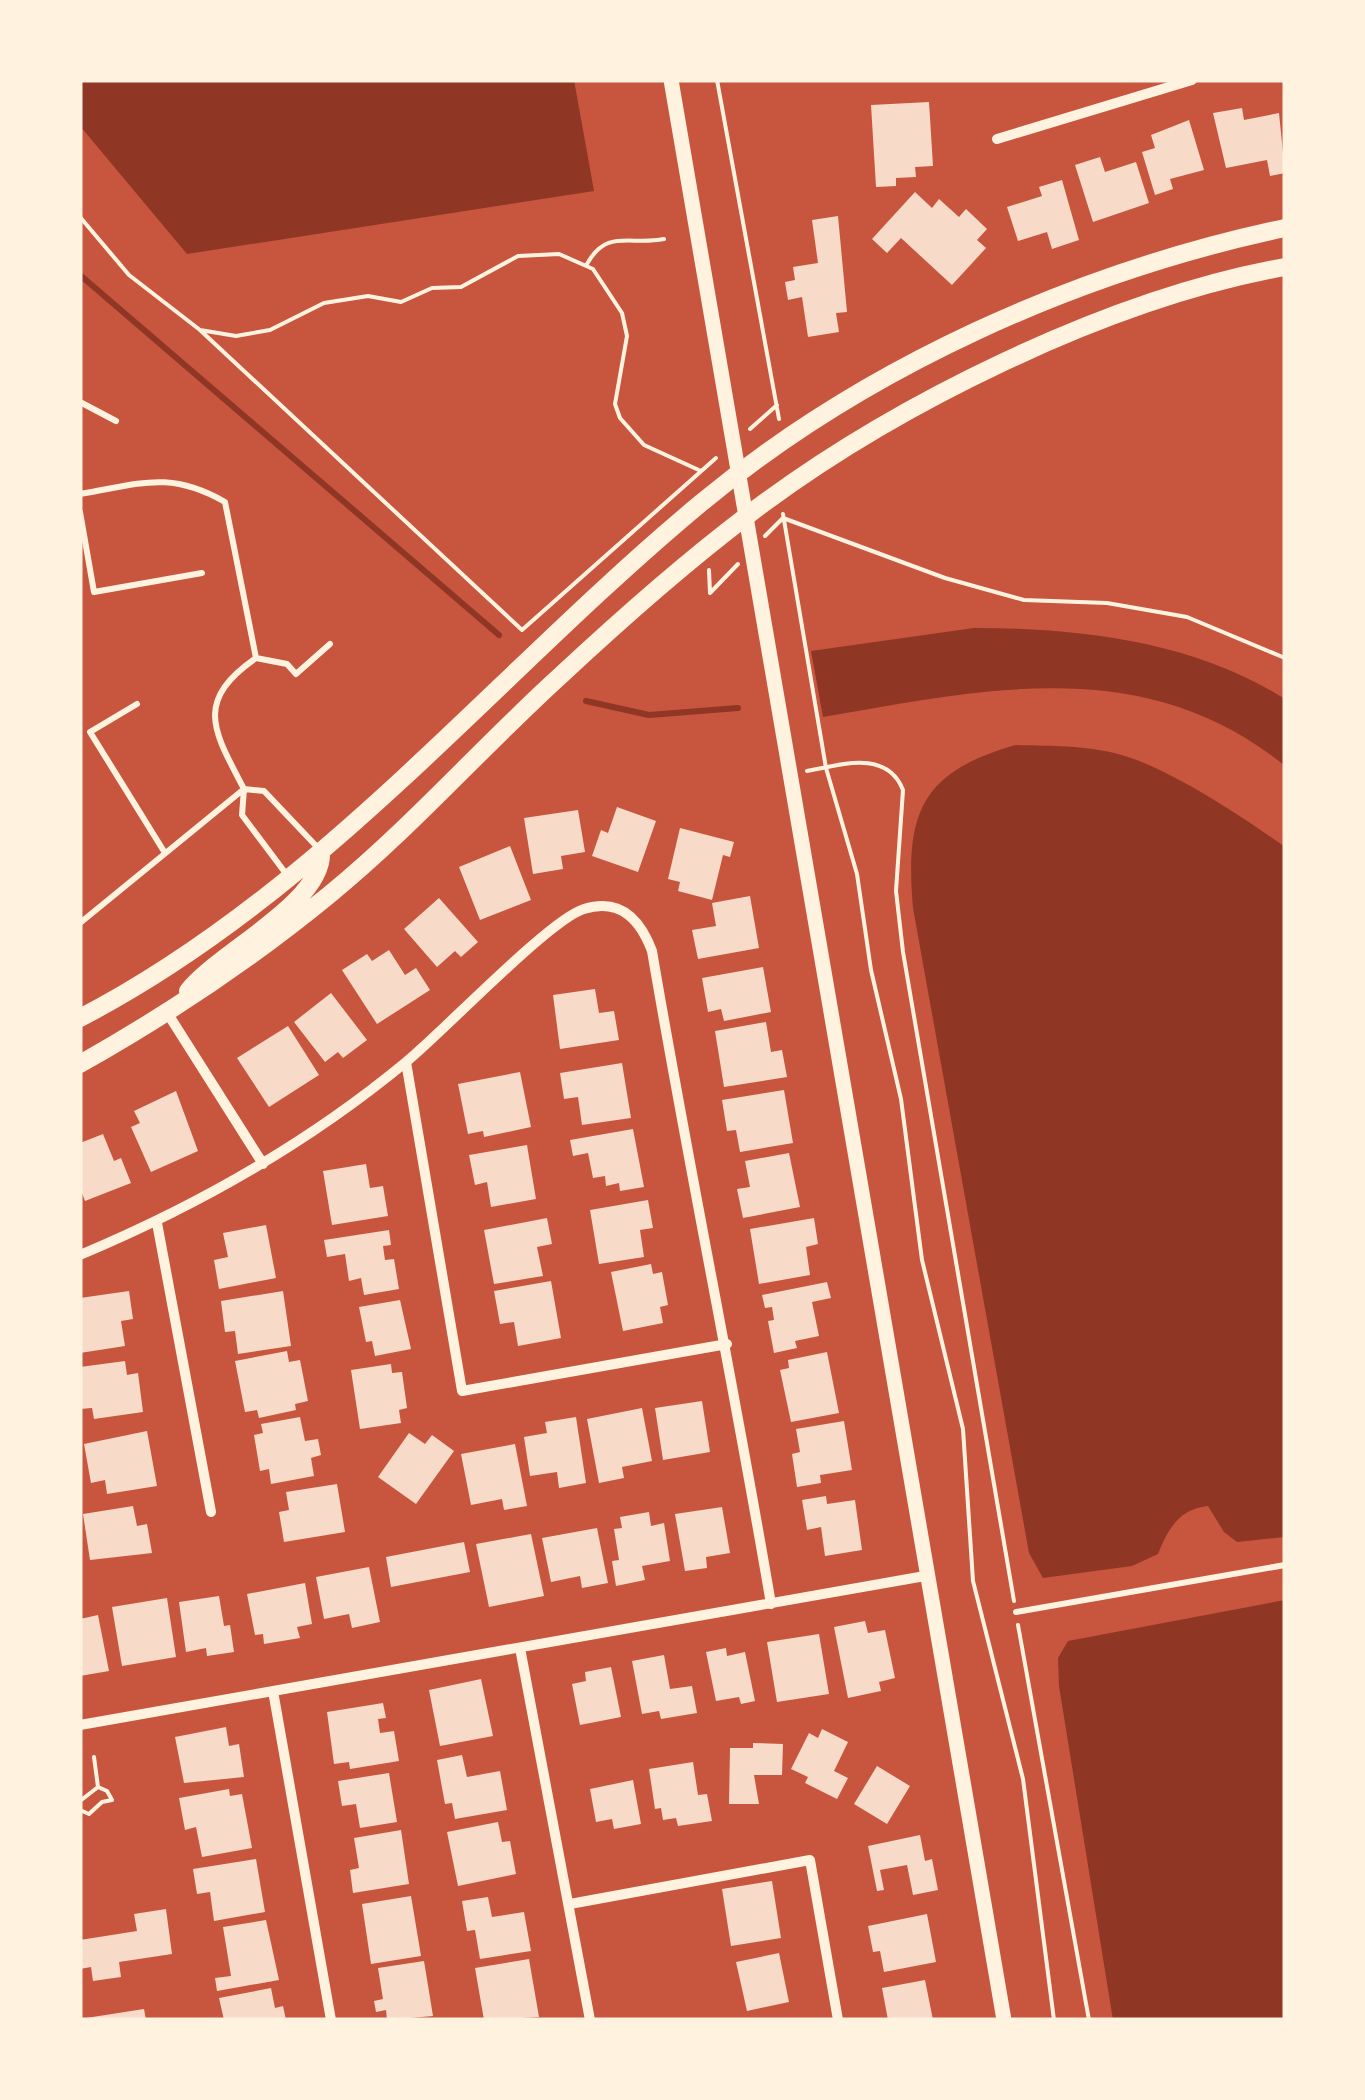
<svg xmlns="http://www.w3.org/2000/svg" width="1365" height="2100" font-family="Signika,sans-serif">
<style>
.water{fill:#8f3625}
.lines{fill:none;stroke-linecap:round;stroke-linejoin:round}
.stream{stroke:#8f3625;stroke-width:6}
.building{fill:#f7dbc8}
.path{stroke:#fff3e0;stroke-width:4}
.service{stroke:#fff3e0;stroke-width:6}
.minor{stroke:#fff3e0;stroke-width:10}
.tertiary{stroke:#fff3e0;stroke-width:15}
.secondary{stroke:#fff3e0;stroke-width:18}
</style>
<rect width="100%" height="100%" fill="#c8553d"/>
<path class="water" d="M80 80H574L594 191 187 254 80 126Z
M974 628C1080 628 1193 641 1285 699V766C1146 652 984 689 823 717L811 651Z
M1016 745C1053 746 1095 745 1131 758 1178 774 1244 818 1285 847V1537L1237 1542 1224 1532 1208 1506C1179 1509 1168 1529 1158 1554L1132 1566 1043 1578 1029 1553 913 908C905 814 920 772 1016 745Z
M1285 1600V2020H1113L1059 1686 1058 1658 1068 1641Z"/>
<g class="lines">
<path class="stream" d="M80 275 499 635
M586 701 649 715 738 708"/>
</g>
<path class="building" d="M929 102 933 166 915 167 916 177 896 178V186L876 187 871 105Z
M1242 108 1244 120 1279 113 1285 173 1270 176 1267 160 1226 168 1213 113Z
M1189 120 1204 170 1170 179 1173 189 1155 195 1142 152 1155 148 1151 135Z
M1100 157 1105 172 1136 162 1149 203 1093 222 1075 165Z
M1062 180 1079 240 1052 249 1047 232 1018 241 1007 207 1042 196 1039 187Z
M915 192 932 208 939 199 959 217 966 209 987 229 977 240 986 248 952 285 901 238 887 253 872 239Z
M838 216 847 312 836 313 839 332 808 337 802 297 788 300 785 282 795 280 793 267 818 263 812 220Z
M617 807 656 821 638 872 592 856 601 830 608 833Z
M578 810 585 852 561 856 563 869 533 874 524 818Z
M680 828 734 842 730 857 723 855 712 900 678 891 680 882 668 879Z
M510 846 531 900 480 920 459 867Z
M750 896 759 948 698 959 692 930 716 926 712 903Z
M439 898 478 942 461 957 455 951 437 967 404 929Z
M389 950 405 975 416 968 430 990 377 1024 342 970 367 954 372 961Z
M763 967 771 1012 724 1021 721 1009 708 1012 702 978Z
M595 989 599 1013 614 1011 619 1040 560 1049 553 995Z
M331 993 367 1040 343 1058 338 1052 325 1062 294 1022Z
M766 1022 771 1052 782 1050 787 1077 724 1087 715 1031Z
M288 1026 319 1075 269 1107 237 1058Z
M622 1063 631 1118 582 1125 578 1097 564 1099 560 1073Z
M520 1072 531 1127 484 1137 483 1131 468 1134 458 1084Z
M784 1090 793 1143 740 1152 736 1130 727 1131 722 1100Z
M176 1091 198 1151 151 1172 131 1127 140 1123 134 1111Z
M633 1129 644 1187 620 1191 619 1183 606 1186 605 1176 593 1178 588 1153 573 1156 570 1140Z
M103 1134 114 1161 121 1158 131 1183 85 1201 80 1188V1143Z
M527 1145 536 1199 491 1207 487 1182 475 1185 469 1155Z
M789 1153 800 1207 743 1218 737 1189 750 1187 745 1161Z
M366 1164 370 1188 383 1186 388 1216 332 1225 323 1171Z
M648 1200 653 1228 640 1230 644 1257 599 1264 590 1210Z
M547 1218 552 1244 537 1247 543 1276 494 1284 484 1230Z
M814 1218 818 1244 806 1247 810 1275 759 1284 750 1229Z
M266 1225 276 1278 219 1289 214 1260 228 1257 223 1233Z
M389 1230 391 1245 383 1246 385 1260 394 1259 399 1289 364 1295 361 1278 349 1281 345 1254 327 1257 324 1240Z
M651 1264 653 1274 662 1272 668 1305 660 1307 663 1323 623 1331 611 1272Z
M551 1281 561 1338 518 1346 514 1322 500 1324 494 1291Z
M827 1282 831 1298 812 1302 819 1336 795 1341 797 1348 774 1353 768 1321 774 1320 772 1307 765 1308 762 1295Z
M129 1291 133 1319 121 1321 125 1346 80 1353V1298Z
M283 1291 291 1346 238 1354 235 1331 225 1332 221 1301Z
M400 1300 411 1349 375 1356 372 1341 366 1342 359 1307Z
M287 1351 289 1362 300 1360 308 1401 295 1404 296 1410 259 1418 257 1410 245 1412 235 1361Z
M827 1352 839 1413 791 1422 780 1370 789 1368 788 1360Z
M125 1361 127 1375 138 1373 143 1412 94 1419 92 1408 80 1409V1367Z
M391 1364 392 1373 402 1372 407 1408 399 1410 401 1423 360 1429 351 1370Z
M702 1401 710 1452 663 1460 655 1408Z
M642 1408 652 1461 622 1467 624 1478 599 1483 587 1419Z
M300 1417 305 1441 318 1439 321 1455 311 1458 314 1476 271 1484 269 1469 260 1471 254 1435 263 1433 261 1424Z
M576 1417 586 1483 559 1488 557 1472 530 1476 524 1437 547 1433 545 1422Z
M844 1421 852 1470 820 1475 821 1483 797 1487 792 1454 800 1452 796 1429Z
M147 1431 157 1486 107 1494 105 1480 91 1483 84 1444Z
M409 1433 425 1444 432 1435 454 1451 416 1504 378 1477Z
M515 1444 527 1506 504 1510 502 1499 471 1505 461 1454Z
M337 1484 345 1532 284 1542 279 1512 289 1510 286 1492Z
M826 1496 827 1504 855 1500 862 1550 825 1556 821 1527 807 1530 802 1500Z
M133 1506 137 1526 147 1524 152 1553 90 1560 83 1514Z
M722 1507 730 1553 706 1557 707 1568 685 1571 675 1514Z
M649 1512 651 1526 664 1523 670 1561 642 1566 645 1580 616 1586 612 1561 619 1560 614 1529 622 1528 620 1517Z
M597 1528 608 1583 582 1588 580 1576 551 1582 542 1538Z
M531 1534 544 1596 489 1607 476 1544Z
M464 1542 470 1572 391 1587 386 1557Z
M369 1567 380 1622 352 1628 349 1614 324 1619 316 1577Z
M305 1583 312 1624 297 1627 300 1638 264 1644 263 1634 255 1635 247 1594Z
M219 1596 224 1626 230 1625 234 1652 207 1656 206 1648 186 1652 179 1602Z
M167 1598 176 1657 122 1666 112 1607Z
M98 1615 109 1671 80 1676V1619Z
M865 1621 868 1633 885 1630 895 1678 879 1682 881 1691 848 1698 834 1627Z
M819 1634 829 1694 777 1702 767 1642Z
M726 1648 727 1656 745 1652 755 1701 741 1704 739 1697 716 1701 706 1652Z
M664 1655 670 1689 692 1686 697 1713 661 1719 659 1711 642 1714 632 1661Z
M611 1667 621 1717 580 1725 572 1684 586 1681 585 1672Z
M481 1679 493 1736 440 1746 429 1690Z
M383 1703 386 1718 378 1719 380 1733 394 1731 399 1761 350 1769 349 1762 334 1764 327 1712Z
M226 1727 229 1746 239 1744 244 1777 184 1783 175 1737Z
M822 1729 848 1742 834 1771 848 1778 837 1799 805 1783 808 1777 791 1769 809 1733 818 1738Z
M753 1743 783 1744 782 1775H754L759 1804H729L730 1748H753Z
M462 1755 467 1777 500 1771 507 1810 455 1819 452 1803 445 1804 437 1760Z
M693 1762 698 1795 707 1794 712 1821 678 1826 676 1818 663 1820 661 1808 655 1809 649 1769Z
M877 1766 910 1786 887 1824 854 1804Z
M389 1773 397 1822 360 1828 356 1804 342 1806 338 1781Z
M633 1780 641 1824 614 1829 612 1819 596 1822 590 1789Z
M229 1789 230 1796 242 1794 252 1848 202 1857 196 1827 185 1830 179 1798Z
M498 1822 502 1842 510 1841 516 1874 458 1886 447 1832Z
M401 1830 409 1884 353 1893 350 1870 359 1868 354 1838Z
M920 1835 925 1861 932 1859 938 1890 913 1895 907 1865 880 1870 884 1890 877 1891 868 1846Z
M256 1859 265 1912 214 1921 210 1892 197 1894 193 1869Z
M772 1881 781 1938 731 1946 722 1889Z
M411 1896 421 1956 371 1964 362 1904Z
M488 1897 492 1917 524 1912 531 1951 480 1959 475 1930 467 1931 462 1901Z
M166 1909 172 1954 119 1962 121 1977 93 1981 91 1967 80 1969V1940L137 1931 134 1914Z
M927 1914 936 1962 884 1972 880 1951 873 1952 868 1926Z
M266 1920 279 1980 217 1991 215 1978 231 1976 223 1927Z
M779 1953 789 2002 747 2011 736 1962Z
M529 1959 539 2017 484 2020 475 1968Z
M424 1961 433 2016 387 2020 386 2010 376 2012 374 2001 383 1999 378 1968Z
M925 1980 933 2020H888L882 1988Z
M271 1988 275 2008 283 2006 286 2020H224L219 1998Z
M144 2009 146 2020H86V2018Z"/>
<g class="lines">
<path class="path" d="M717 80 779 419
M80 217 129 275 200 330 522 630 716 458
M587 264C607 228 630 246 664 239
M200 330 236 336 270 330 324 303 368 296 401 302 432 288 461 287 518 256 559 254 593 269 622 313 627 336 615 404 620 418 644 445 701 471
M750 429 777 405
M783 514 826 768 857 874 871 970 901 1099 922 1260 963 1429 973 1581 1023 1779 1054 2020
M783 518 945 578 1024 600 1107 603 1187 617 1285 658
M765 536 783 518
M709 570 710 593
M710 593 738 564
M807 771C840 765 887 749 903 790L896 891 903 952 1014 1601
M1018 1625 1089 2020
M80 1801 98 1787
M80 1810 89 1814 102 1802 112 1800 107 1791 98 1787 94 1757"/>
<path class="service" d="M80 402 116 421
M80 494C140 484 169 470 225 502L256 658
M80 512 94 592 202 573
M137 704 90 732 165 853
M287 875 242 815 244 789 264 791 320 850
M80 923 244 789C214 731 193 702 256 658L287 664 296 674 330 644
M1016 1612 1285 1565"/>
<path class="minor" d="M997 139 1192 80
M168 1014 263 1164
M406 1062 462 1391 727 1344
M157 1223 211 1512
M80 1255C197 1206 308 1143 406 1062 443 1032 550 919 584 909 620 898 640 919 652 951 689 1169 734 1385 771 1604
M520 1648 590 2020
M273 1691 331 2020
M80 1725 925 1576
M570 1904 810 1860 838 2020"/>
<path class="tertiary" d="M671 80 1004 2020"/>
<path class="secondary" d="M188 991C220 951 325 902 321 851
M80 1018C321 893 495 674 701 503 865 367 1077 272 1285 228
M80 1064C167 1015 251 959 329 895 411 828 481 748 559 677 619 621 682 565 748 515 891 406 1107 299 1285 267"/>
</g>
<rect width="1365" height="2100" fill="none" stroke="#fff3e0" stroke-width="165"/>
</svg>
